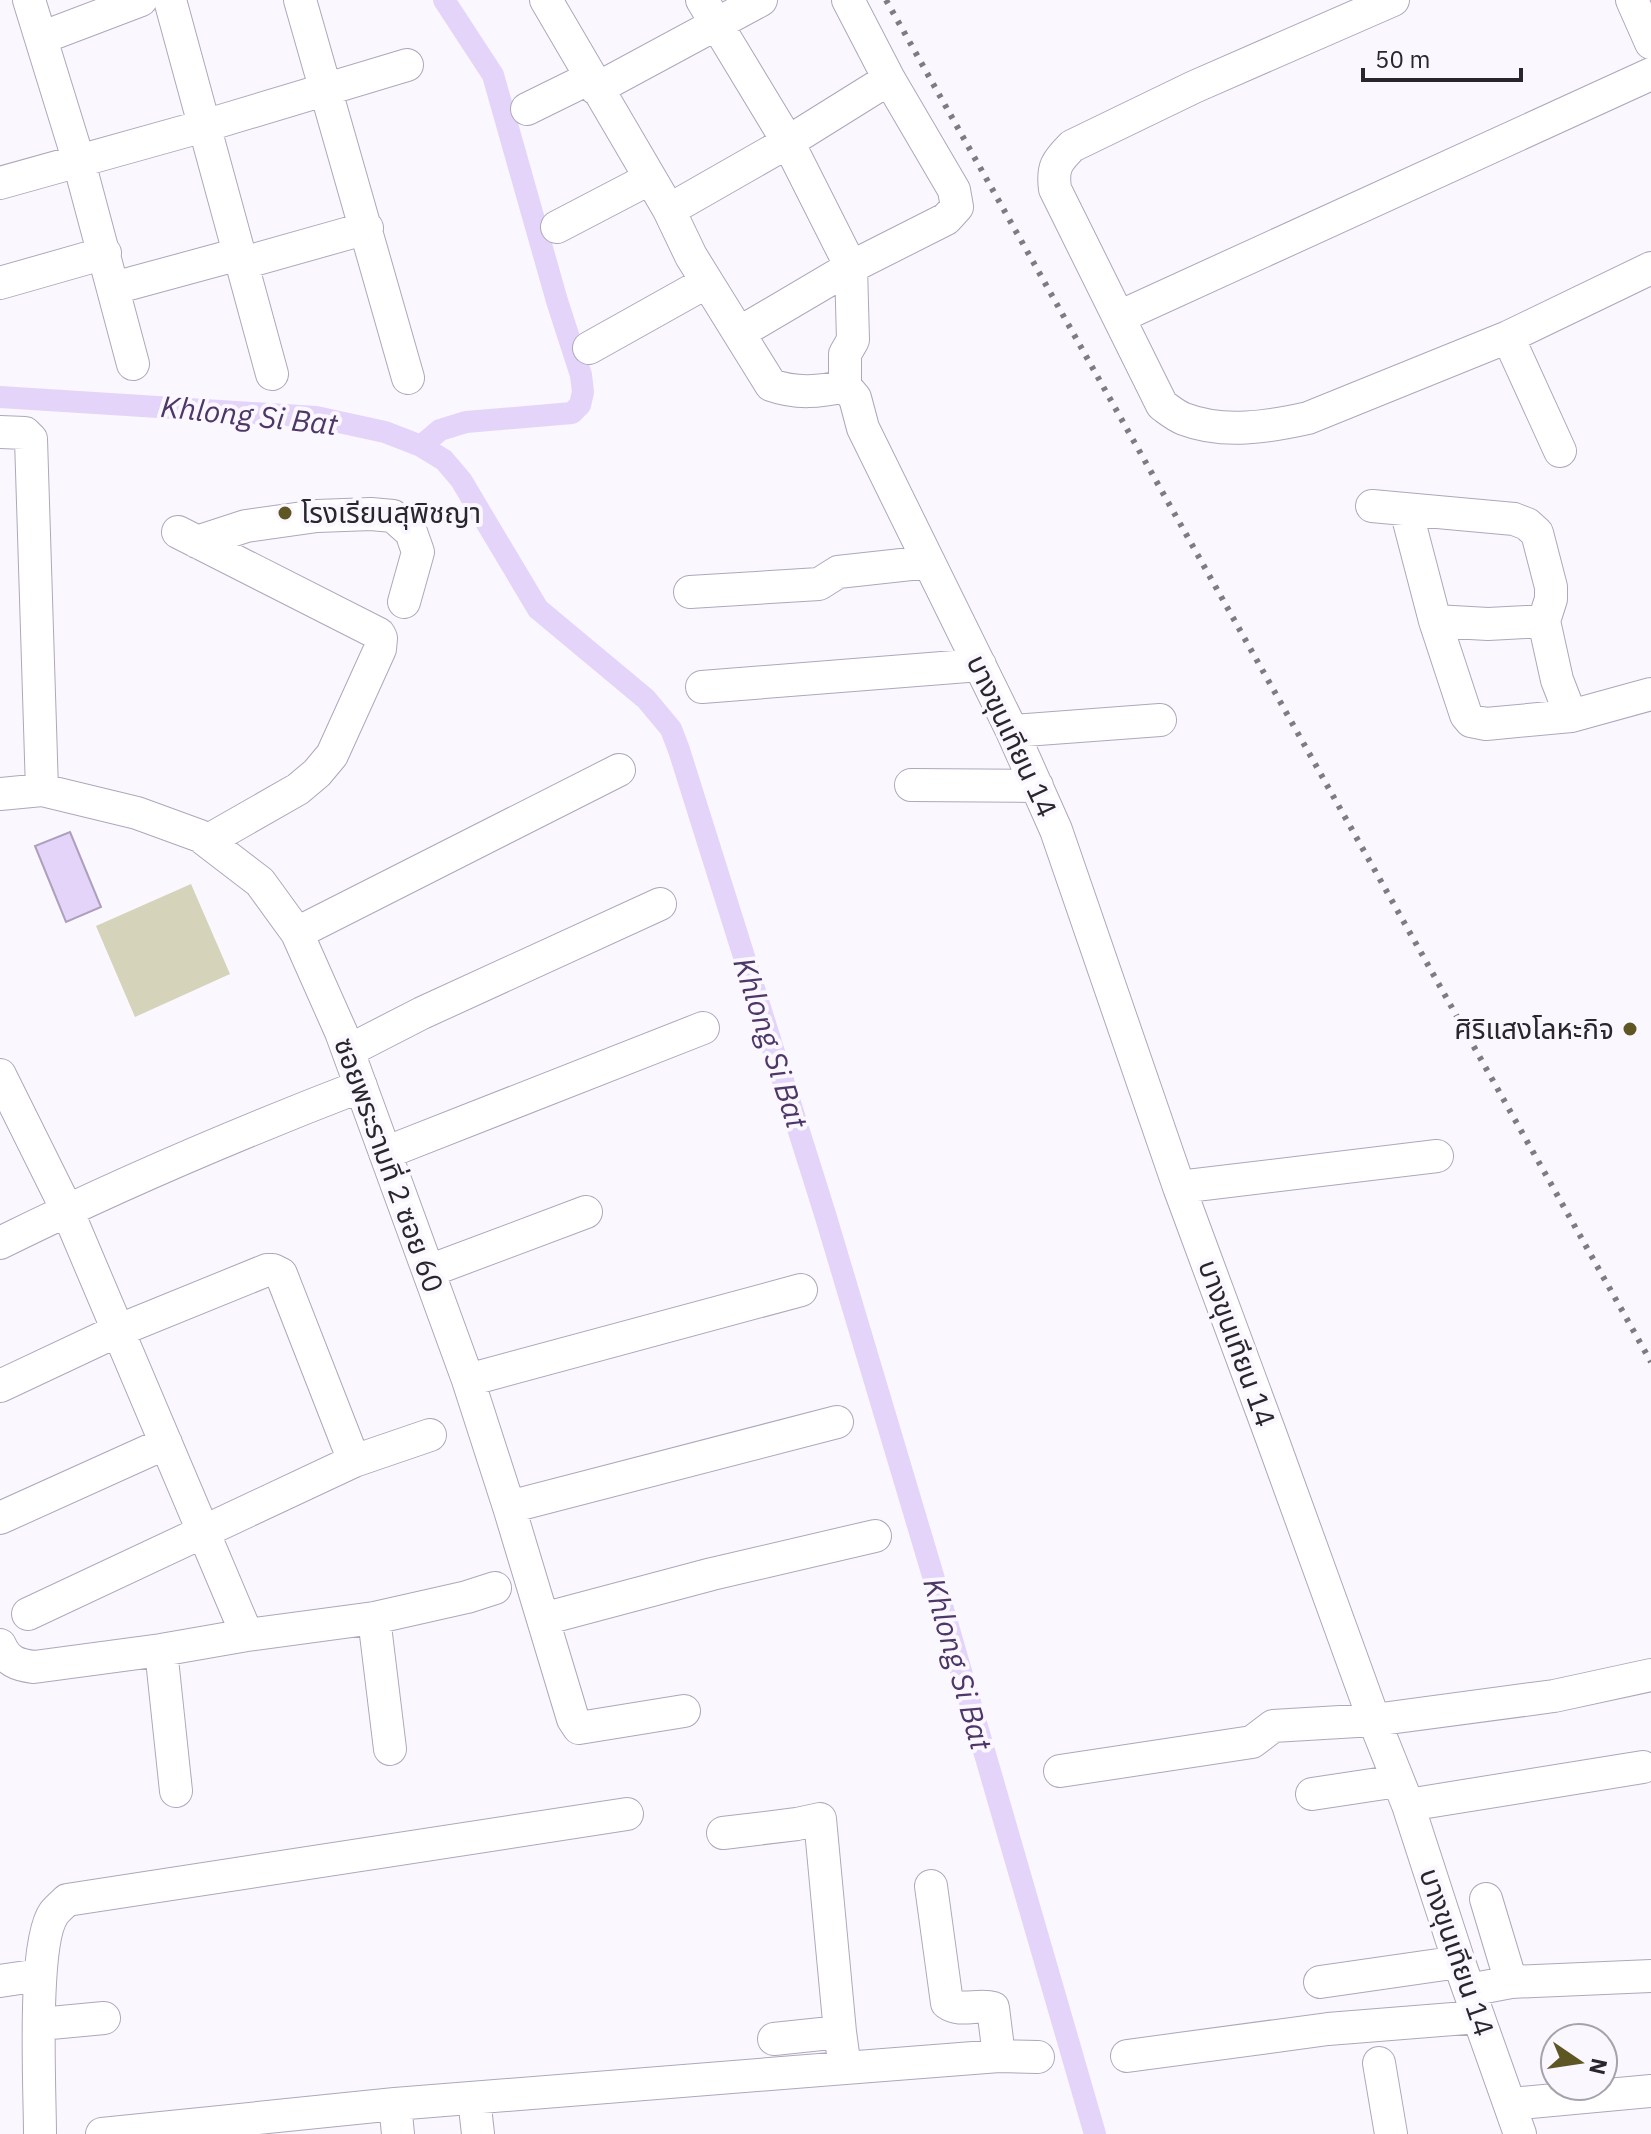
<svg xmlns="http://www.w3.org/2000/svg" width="1651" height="2134" font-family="'IBM Plex Sans','Noto Sans Thai',sans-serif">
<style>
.green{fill:#d5d3b9}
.water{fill:#e4d4f9;stroke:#aca0bc;stroke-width:2}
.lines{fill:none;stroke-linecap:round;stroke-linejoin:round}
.canal{stroke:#e4d4f9;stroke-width:22}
.minor-casing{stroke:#afa7ba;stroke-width:34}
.minor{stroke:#fff;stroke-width:32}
.rail{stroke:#7e7b83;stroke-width:6;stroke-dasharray:4 8;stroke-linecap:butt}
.poi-dot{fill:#5e5724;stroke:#faf7ff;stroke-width:3}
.labels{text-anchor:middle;stroke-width:8;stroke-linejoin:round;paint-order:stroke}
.poi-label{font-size:28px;fill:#29262e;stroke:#faf7ff;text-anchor:start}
.street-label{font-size:28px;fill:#29262e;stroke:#faf7ff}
.water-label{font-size:30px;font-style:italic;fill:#4e3767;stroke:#faf7ff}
</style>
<rect width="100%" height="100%" fill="#faf7ff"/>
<path class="green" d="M191 884 230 974 135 1017 96 926Z"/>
<path class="water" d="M70 832 101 907 66 922 35 846Z"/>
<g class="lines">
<path class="canal" d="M0 397 316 417 385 432 421 446 444 460 461 480 538 609 646 699 671 729 679 750 825 1214 945 1616 1095 2134
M421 446 440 430 466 422 572 413 580 405 583 392 581 375 557 301 493 75 444 0"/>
<defs>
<path id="minor" d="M29 0 79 162 133 364
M170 0 272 374
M300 0 408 378
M546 0 669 210 691 256 771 385C796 394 820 392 845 386
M702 0 788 142 851 267 853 340 845 354V386L855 398 863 428 1012 731 1056 830 1179 1187 1270 1433 1374 1720 1408 1805 1459 1962 1520 2134
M1393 0 1194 87 1072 146C1057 161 1052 167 1055 189L1162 405C1169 410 1176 416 1184 419 1223 434 1268 427 1308 418L1508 337 1651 268
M1632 0 1651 43
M41 38 141 0
M596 89 761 0
M527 109 590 78
M0 183 204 126 407 65
M669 210 788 142 889 79
M557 227 649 179
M243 263 367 228
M0 283 105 253
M114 288 239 254
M1119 317 1651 74
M739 333 851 267 946 219 957 207 954 190 889 79 848 0
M1508 337 1560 451
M589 348 707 282
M0 432 25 433 31 439 42 790
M1372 506 1514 519 1527 524 1537 533 1551 587V599L1544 621 1557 680 1571 716 1651 694
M1406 510 1435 621 1488 624 1544 621
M178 532 379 634 381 638 380 649 332 755 317 773 298 789 207 841
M197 542 246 526 317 516 371 514 393 516 411 532 418 552 404 602
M690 592 819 584 838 572 929 562
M1435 621 1466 715 1471 721 1486 724 1571 716
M702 687 980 665
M1012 731 1160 720
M911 785 1037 786
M0 794 42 790 137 813 200 836 260 882 297 933 341 1032 468 1380 509 1507 573 1719 579 1728 684 1711
M297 933 619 770
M348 1051 422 1013 660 904
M0 1075 67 1210 247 1635
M385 1153 703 1028
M1179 1187 1437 1156
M0 1243C117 1185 239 1133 361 1086
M429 1271 586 1212
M468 1380 801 1290
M0 1386 117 1331 267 1270H273L281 1274 354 1461
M509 1507 837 1422
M0 1518 166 1443
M28 1614 354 1461 430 1435
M374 1618 390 1749
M543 1619 712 1574 875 1536
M0 1645C7 1661 17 1665 34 1667L161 1650 247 1635 374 1618 467 1597 495 1588
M161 1650 176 1791
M1060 1771 1252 1742 1273 1726 1374 1720 1554 1696 1651 1675
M1312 1794 1398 1781
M1408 1805 1643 1767
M723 1833 797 1824 820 1819 840 2032 845 2068
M931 1886 947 2003C961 2013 978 2003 993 2008L999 2056
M1486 1899 1511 1982
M0 1981 40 1975
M1320 1982 1459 1962
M1469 1990 1511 1982 1651 1976
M40 2024 104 2018
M774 2039 840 2032
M1127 2056 1328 2029 1478 2017
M1379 2063 1391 2134
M474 2098 478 2134
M395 2104 398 2134
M1510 2104 1651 2091
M40 2134C40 2091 32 1943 54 1913 57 1909 63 1904 67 1900L627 1814
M102 2134 395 2104 845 2068 999 2056 1038 2057"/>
</defs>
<use href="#minor" class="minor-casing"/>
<use href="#minor" class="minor"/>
<path class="rail" d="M886 0 1651 1362"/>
</g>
<g class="poi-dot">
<circle cx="285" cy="513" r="8"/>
<circle cx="1630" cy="1029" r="8"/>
</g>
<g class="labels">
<g class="poi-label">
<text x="301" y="523">โรงเรียนสุพิชญา</text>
<text x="1614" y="1039" text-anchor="end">ศิริแสงโลหะกิจ</text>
</g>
<g class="street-label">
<text transform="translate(1012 736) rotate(65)" y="10">บางขุนเทียน 14</text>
<text transform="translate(389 1165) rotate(70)" y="10">ซอยพระรามที่ 2 ซอย 60</text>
<text transform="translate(1237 1343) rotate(70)" y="10">บางขุนเทียน 14</text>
<text transform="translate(1457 1952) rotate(71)" y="10">บางขุนเทียน 14</text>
</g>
<g class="water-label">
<text transform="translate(249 416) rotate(6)" y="10">Khlong Si Bat</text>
<text transform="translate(770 1043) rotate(72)" y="10">Khlong Si Bat</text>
<text transform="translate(957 1664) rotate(74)" y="10">Khlong Si Bat</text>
</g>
</g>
<g transform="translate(1579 2062) rotate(103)"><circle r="38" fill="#faf7ff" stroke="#a6a3ab" stroke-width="2"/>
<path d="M0-6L14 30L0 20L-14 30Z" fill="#5e5724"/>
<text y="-12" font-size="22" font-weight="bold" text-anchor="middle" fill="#29262e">N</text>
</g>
<path d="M1363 68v12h158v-12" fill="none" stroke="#29262e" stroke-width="4"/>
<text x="1375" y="68" font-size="24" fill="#29262e" stroke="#faf7ff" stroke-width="6" paint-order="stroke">50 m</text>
</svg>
